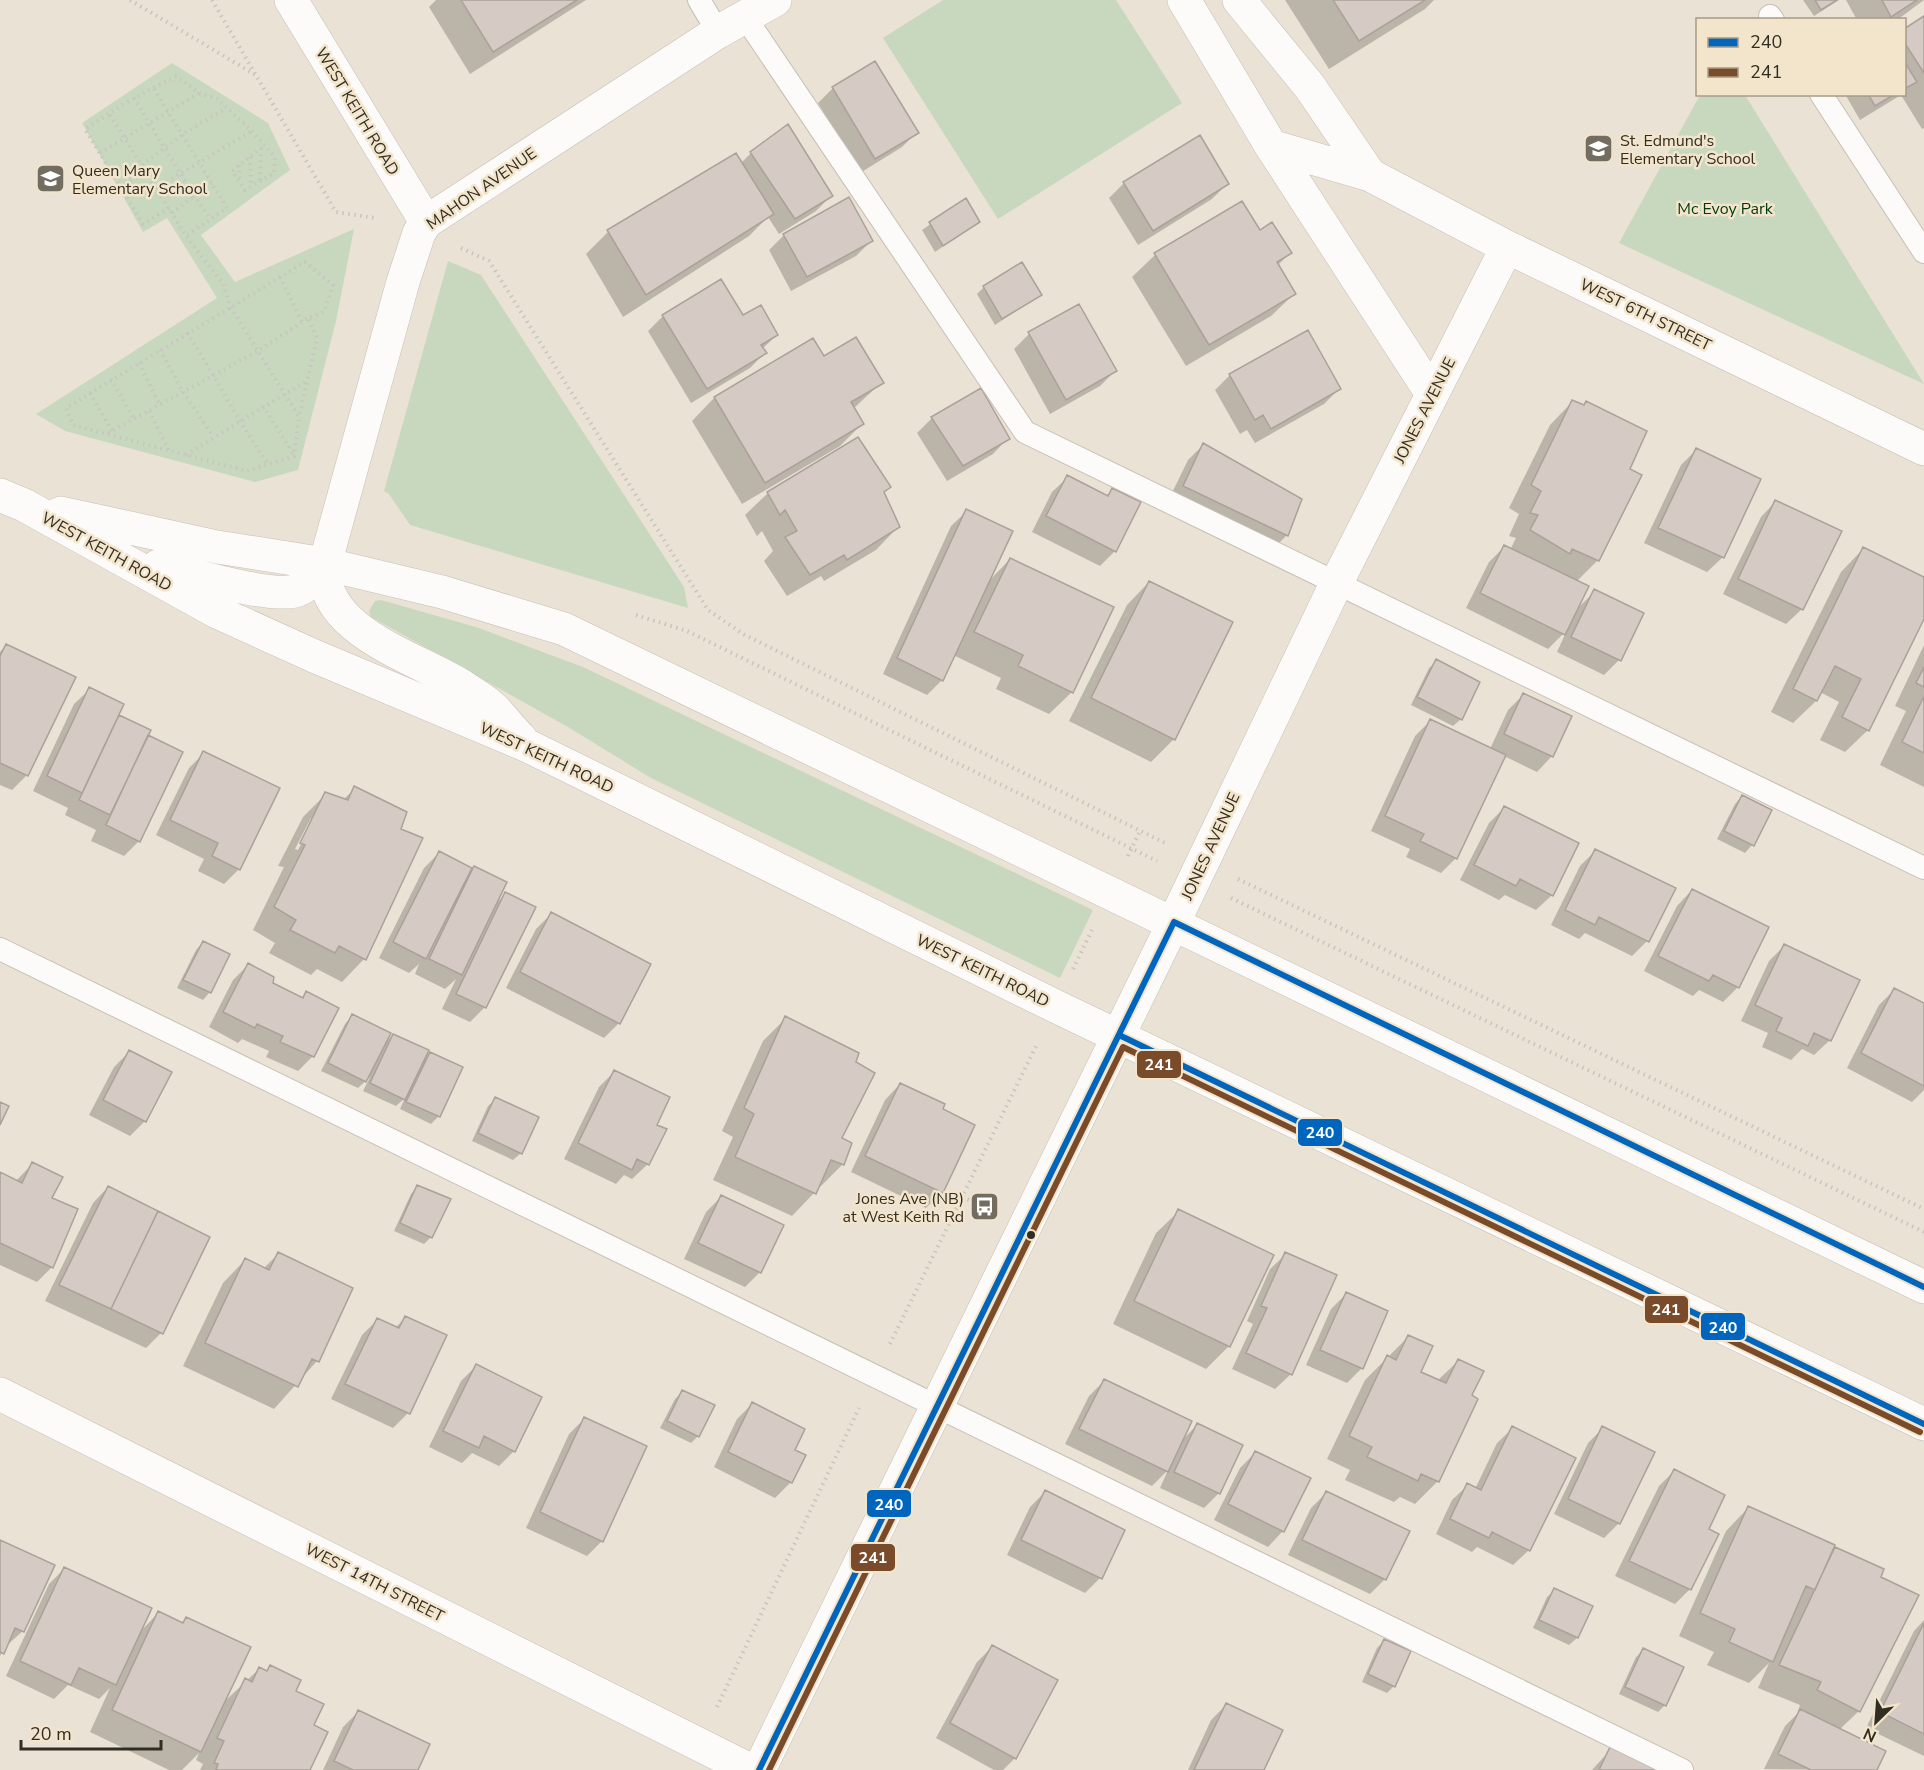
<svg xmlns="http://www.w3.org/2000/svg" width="1924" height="1770" font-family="'Nunito Sans',sans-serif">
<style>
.green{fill:#c8d8bf}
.shadow{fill:#0003;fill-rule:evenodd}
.building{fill:#d5cbc4;stroke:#aba19a;stroke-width:1.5}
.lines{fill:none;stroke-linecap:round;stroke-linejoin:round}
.service-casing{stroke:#c6bfb5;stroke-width:24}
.minor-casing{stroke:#c6bfb5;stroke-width:34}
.tertiary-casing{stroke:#c6bfb5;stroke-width:34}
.secondary-casing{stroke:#c6bfb5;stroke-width:34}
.path{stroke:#c7c5bf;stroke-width:4;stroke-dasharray:1.5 4.5;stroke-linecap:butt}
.service{stroke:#fcfbf9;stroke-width:22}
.minor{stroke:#fcfbf9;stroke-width:33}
.tertiary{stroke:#fcfbf9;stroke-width:33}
.secondary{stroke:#fcfbf9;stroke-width:33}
.bus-1-casing{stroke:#f3e5cb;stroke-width:10}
.bus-2-casing{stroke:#f3e5cb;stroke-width:10}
.bus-1{stroke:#0065bd;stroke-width:6}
.bus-2{stroke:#7a4b2a;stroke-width:6}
.bus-dot{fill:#322d23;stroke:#f3e5cb;stroke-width:2}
.labels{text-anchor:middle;stroke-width:5;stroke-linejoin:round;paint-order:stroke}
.street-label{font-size:16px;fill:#322d23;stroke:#f3e5cb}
.poi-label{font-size:16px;fill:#322d23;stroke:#f3e5cb;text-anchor:start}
.park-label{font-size:16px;fill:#01390c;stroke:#f3e5cb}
.line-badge{stroke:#f3e5cb;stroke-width:2}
.badge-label{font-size:16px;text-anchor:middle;font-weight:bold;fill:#fff}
</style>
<rect width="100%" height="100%" fill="#eae2d4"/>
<path class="green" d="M943 0H1116L1182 103 998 219 883 38Z
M172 63 268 123 290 170 201 235 235 282 354 229 336 321 298 470 255 482 65 431 36 414 217 298 167 218 143 232 82 123Z
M1700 95H1745L1924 384 1619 243Z
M448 261 481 275 684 587 688 608 410 525 389 494 384 491Z
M381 600 479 628 583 667 1093 910 1060 978 651 778 568 727 371 617 369 611 375 601Z"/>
<path class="shadow" d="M436 0H586L470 74 429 7Z
M1285 0H1434L1425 9 1329 69Z
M1803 0H1839L1814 16Z
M1846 0H1924L1897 20H1857Z
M1924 18V128L1922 129 1901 95 1860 120 1845 94H1904V30Z
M833 88 917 132 902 147 860 173 818 103Z
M751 153 831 196 816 211 779 234 768 217 749 236 623 317 586 254 608 232 741 163Z
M1124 183 1227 184 1212 199 1138 245 1109 198Z
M965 200 979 222 935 252 922 230Z
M1242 203 1259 232 1290 253 1277 266 1294 294 1271 316 1186 366 1132 277 1155 255Z
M784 235 871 241 856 256 791 291 769 250Z
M984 287 1040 295 995 325 977 294Z
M1078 306 1115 371 1100 386 1050 414 1014 349 1029 334Z
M663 316 742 317 777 335 762 349 765 353 750 368 691 403 648 331Z
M813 340 824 359 882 382 853 409 862 424 840 446 742 504 692 421 714 398Z
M1230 375 1339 389 1324 404 1255 443 1247 430 1240 434 1215 390Z
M1572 402 1628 469 1598 560 1576 582V610L1595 591 1619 660 1604 675 1557 652 1567 630 1548 649 1466 608 1489 562 1504 547 1510 550 1516 538 1509 536 1519 514 1509 508 1550 425Z
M932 418 1008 438 993 454 947 481 917 433Z
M1203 445 1287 535 1272 550 1168 501 1188 460Z
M1696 450 1723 557 1707 572 1644 543 1681 465Z
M1068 477 1106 496 1112 490 1115 551 1100 566 1032 532 1052 492Z
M768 493H882L898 527 876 550 824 581 821 576 787 596 764 561 773 551 762 531 757 536 745 515Z
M1776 501 1802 609 1786 624 1723 594 1761 517Z
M967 511 988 582 1010 559 1072 692 1049 714 996 689 1001 678 953 655 942 680 927 695 883 674 951 526Z
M1863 549 1924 579V616L1868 730 1845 752 1820 740 1839 702 1820 692 1816 701 1793 723 1771 712 1841 572Z
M1149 582 1174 739 1151 762 1069 721 1127 605Z
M6 645 27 775 12 790 0 785V652Z
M1924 645V787L1880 765 1906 711 1895 706Z
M1437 661 1461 719 1453 726 1411 705 1429 668Z
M90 689 117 716 149 731 146 736 139 841 124 856 91 841 96 830 65 815 68 808 33 791 74 704Z
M1523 695 1552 756 1537 772 1504 756 1456 858 1441 873 1406 857 1410 849 1371 831 1415 736 1430 721 1490 749 1508 710Z
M204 753 239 869 224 884 198 871 204 859 156 835 189 768Z
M355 788 399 830 421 839 364 959 342 982 317 969 311 975 269 953 275 943 253 930 284 867 278 866 303 817 326 794 343 800ZM311 818H314L298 850 295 849Z
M1742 796 1770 810 1752 845 1745 853 1717 839 1735 804Z
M1504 808 1552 895 1536 910 1505 895 1499 900 1460 880 1489 823Z
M1596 850 1647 941 1632 956 1585 933 1579 939 1551 925 1580 866Z
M439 853 505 883 494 906 505 894 485 1007 470 1022 442 1009 456 979 445 989 415 974 419 964 409 973 379 958 424 868Z
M1692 890 1738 987 1723 1002 1699 990 1693 996 1644 971 1677 906Z
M551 914 619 1023 604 1038 506 988 536 929Z
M203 942 210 992 203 1000 177 988 196 950Z
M1784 946 1830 1040 1814 1055 1802 1049 1791 1060 1762 1047 1768 1033 1741 1021 1769 961Z
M248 965 271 983 301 998 306 993 313 1056 298 1071 266 1057 269 1051 242 1039 238 1043 209 1027 233 980Z
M1894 990 1924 1005V1090L1912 1102 1847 1068 1879 1005Z
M352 1016 384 1044 393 1035 422 1061 430 1053 439 1116 431 1124 400 1109 405 1098 396 1106 363 1091 370 1077 358 1088 321 1071 345 1024Z
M786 1018 840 1138 843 1164 820 1187 818 1186 814 1193 792 1216 713 1180 733 1137 722 1131 763 1041Z
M129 1052 145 1121 130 1136 89 1115 114 1067Z
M614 1072 655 1126 648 1164 632 1179 624 1175 616 1184 564 1159 599 1087Z
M900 1084 941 1110 973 1125 942 1192 926 1208 851 1172 885 1100Z
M496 1099 521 1153 513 1160 472 1141 488 1106Z
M32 1164 50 1199 52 1267 37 1282 0 1265V1173L16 1181Z
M418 1186 431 1237 424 1244 394 1231 411 1194Z
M108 1187 161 1333 146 1348 45 1301 93 1203Z
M721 1197 760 1272 745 1287 684 1259 706 1212Z
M1179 1211 1229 1346 1206 1369 1113 1324 1156 1233Z
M278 1254 317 1361 274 1409 183 1366 223 1283 245 1260 263 1269Z
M1286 1254 1291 1374 1275 1389 1232 1369 1253 1324 1247 1321 1270 1269Z
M1346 1294 1362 1368 1347 1383 1306 1365 1331 1309Z
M405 1318 408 1413 393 1428 331 1399 362 1335 377 1320 395 1328Z
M1408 1337 1419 1372 1437 1381 1458 1361 1470 1396 1438 1481 1415 1504 1400 1497 1394 1502 1345 1480 1350 1470 1327 1459 1365 1380Z
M476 1366 514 1451 499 1466 472 1453 462 1463 429 1447 461 1381Z
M1104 1381 1182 1440 1197 1425 1219 1493 1204 1508 1160 1488 1168 1470 1152 1486 1065 1444 1089 1396Z
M682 1392 698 1436 691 1443 660 1428 675 1399Z
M752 1404 793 1450 804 1455 791 1482 775 1498 714 1467 737 1419Z
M584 1419 602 1541 587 1556 526 1528 569 1434Z
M1513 1428 1529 1550 1513 1565 1477 1547 1472 1552 1436 1534 1452 1500 1468 1485 1475 1489 1497 1443Z
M1603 1428 1619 1523 1604 1538 1554 1514 1588 1443Z
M1255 1453 1283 1531 1268 1547 1214 1520 1240 1468Z
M1674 1471 1707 1530 1690 1589 1675 1604 1615 1576 1659 1486Z
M1045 1492 1100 1578 1085 1593 1007 1555 1030 1507Z
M1326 1493 1385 1579 1370 1594 1288 1555 1311 1508Z
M1748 1508 1830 1555 1836 1549 1859 1711 1839 1730 1875 1770 1764 1769 1785 1726 1797 1714 1800 1705 1758 1688 1769 1663 1749 1683 1707 1665 1714 1652 1679 1636 1726 1531Z
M0 1542 23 1631 6 1646 0 1656Z
M64 1569 140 1632 158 1613 181 1624 186 1618 225 1701 259 1669 265 1672 270 1667 294 1692 312 1726 308 1770H200L203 1764 196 1760 199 1753 182 1770H169L90 1732 110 1688 99 1699 68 1685 54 1699 6 1676 49 1584Z
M1555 1590 1591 1607 1577 1638 1569 1645 1533 1628 1547 1597Z
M1924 1620V1756L1866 1728 1914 1631Z
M1384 1641 1394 1686 1387 1693 1362 1682 1377 1648Z
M992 1647 1015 1758 1003 1770H994L936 1738 977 1662Z
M1643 1650 1665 1705 1658 1712 1619 1694 1636 1657Z
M1226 1705 1263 1770H1188L1211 1720Z
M358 1712 416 1770H323L343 1727Z
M1611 1749 1653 1770H1592Z"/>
<path class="building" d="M461 0H577L493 52Z
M1333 0H1425L1359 41Z
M1815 0H1837L1821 10Z
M1882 0H1917L1891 17Z
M1924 16V73L1904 42V29Z
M875 61 919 133 875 159 832 87Z
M1904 61 1917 82 1904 89Z
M1868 94H1895L1875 106Z
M788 124 833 196 795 219 750 152Z
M1200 135 1229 184 1153 231 1123 182Z
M736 153 774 214 646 295 607 230Z
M849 197 873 241 807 277 783 234Z
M966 198 980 222 943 246 929 222Z
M1242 201 1260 230 1272 222 1292 253 1277 262 1296 294 1209 345 1154 253Z
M1022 262 1042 295 1002 319 983 286Z
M721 279 743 315 761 305 778 335 761 345 767 353 707 389 662 315Z
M1079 304 1117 371 1066 400 1028 332Z
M1308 330 1341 389 1271 429 1263 415 1255 420 1229 374Z
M856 337 884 383 851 402 864 424 765 483 714 397 813 338 824 356Z
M981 388 1010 439 963 466 931 417Z
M1572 400 1584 405 1586 401 1647 431 1630 469 1642 475 1599 561 1572 549 1570 554 1530 530 1538 515 1530 513 1541 491 1531 485Z
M858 437 891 487 884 492 900 527 847 560 844 555 810 575 785 537 797 531 785 510 780 515 767 492Z
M1203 443 1302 499 1288 536 1183 486Z
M1696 448 1761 479 1724 558 1658 528Z
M1067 475 1108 496 1112 488 1141 502 1116 552 1046 516Z
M1775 500 1842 531 1803 610 1738 579Z
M966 509 1013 531 943 681 897 658Z
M1504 545 1589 586 1565 635 1480 593Z
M1863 547 1924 577V619L1869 731 1842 717 1861 679 1835 666 1817 701 1793 689Z
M1010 558 1114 607 1073 693 1018 666 1023 655 974 632Z
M1149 581 1233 622 1175 740 1091 698Z
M1594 589 1644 613 1621 661 1571 637Z
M6 644 76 677 28 776 0 763V656Z
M1436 659 1480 682 1462 720 1417 697Z
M1924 667V687L1916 683Z
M89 687 124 704 82 793 47 776Z
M1523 693 1572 716 1553 757 1504 734Z
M1924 696V753L1902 742Z
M119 715 151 730 110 815 79 800Z
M1430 719 1506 755 1457 859 1420 841 1424 834 1385 816Z
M148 735 183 752 140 842 106 825Z
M203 751 280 788 240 870 212 856 218 843 170 820Z
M354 786 407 812 401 829 423 838 366 960 339 946 335 953 290 930 296 920 274 907 305 845 300 843 325 792 348 800Z
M1742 795 1772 810 1754 846 1724 831Z
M1504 806 1579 843 1553 896 1520 879 1516 886 1474 865Z
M1595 849 1676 888 1649 942 1599 917 1595 925 1565 910Z
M439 851 472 868 426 959 393 942Z
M474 866 507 882 462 975 429 959Z
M1692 889 1769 927 1739 988 1713 975 1709 981 1658 956Z
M505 892 536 907 486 1008 456 994Z
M551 912 651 964 620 1024 520 972Z
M203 941 230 954 211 993 183 980Z
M1784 944 1860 980 1831 1041 1814 1033 1808 1046 1776 1031 1782 1018 1755 1005Z
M248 963 274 977 273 983 303 998 306 991 339 1008 314 1057 280 1042 283 1036 257 1024 255 1028 223 1012Z
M1894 988 1924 1003V1086L1861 1053Z
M352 1014 391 1033 366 1082 328 1063Z
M785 1016 859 1053 856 1062 875 1073 842 1138 852 1143 844 1165 831 1160 816 1194 735 1157 754 1114 744 1108Z
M393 1034 429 1050 405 1100 370 1083Z
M129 1050 172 1072 146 1122 103 1100Z
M430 1052 463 1067 440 1117 406 1102Z
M614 1070 670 1097 657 1125 667 1129 649 1165 637 1159 632 1170 578 1143Z
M900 1083 945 1104 943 1109 975 1125 943 1193 865 1156Z
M495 1097 539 1117 522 1154 478 1133Z
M0 1102 9 1106 0 1125Z
M32 1162 63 1177 52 1198 78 1209 53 1268 0 1243V1172L22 1183Z
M417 1185 451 1199 432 1238 400 1223Z
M108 1186 158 1211 111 1309 59 1285Z
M721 1195 784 1225 761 1273 698 1243Z
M1178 1209 1274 1255 1230 1347 1134 1301Z
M158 1211 210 1237 163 1334 111 1309Z
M278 1252 353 1288 319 1362 312 1359 298 1387 205 1343 245 1258 269 1270Z
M1285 1252 1337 1275 1292 1375 1246 1353 1267 1308 1261 1306Z
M1346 1292 1388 1311 1363 1369 1320 1350Z
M405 1316 447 1335 410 1414 345 1384 377 1318 399 1328Z
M1408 1335 1433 1346 1421 1372 1446 1383 1458 1359 1484 1371 1472 1395 1478 1399 1439 1482 1421 1474 1418 1481 1367 1457 1372 1447 1349 1436 1387 1355 1396 1360Z
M476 1364 542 1397 515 1452 484 1436 479 1448 443 1431Z
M1104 1379 1192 1421 1168 1472 1079 1429Z
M682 1390 715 1405 699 1437 667 1421Z
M752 1402 805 1429 795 1450 806 1455 792 1483 728 1452Z
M584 1417 647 1446 603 1542 540 1512Z
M1197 1423 1243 1445 1220 1494 1174 1472Z
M1512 1426 1576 1458 1530 1551 1492 1532 1489 1538 1450 1519 1467 1483 1481 1490Z
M1602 1426 1655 1452 1620 1524 1568 1499Z
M1255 1451 1311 1478 1284 1532 1228 1504Z
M1674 1469 1725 1495 1709 1529 1719 1534 1691 1590 1629 1561Z
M1045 1490 1125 1530 1102 1579 1021 1540Z
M1326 1491 1410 1531 1386 1580 1302 1540Z
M1748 1506 1835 1545 1815 1590 1806 1586 1773 1662 1729 1642 1735 1629 1700 1613Z
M0 1540 55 1565 24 1632 15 1628 4 1654 0 1652Z
M1835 1547 1884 1569 1881 1577 1919 1595 1860 1712 1817 1690 1821 1682 1779 1665Z
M64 1567 152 1608 116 1685 79 1668 71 1685 20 1661Z
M1554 1588 1593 1606 1578 1638 1539 1620Z
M158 1611 183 1623 186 1617 251 1647 201 1752 112 1710Z
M1924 1623V1734L1880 1712Z
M1384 1639 1411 1651 1395 1687 1368 1674Z
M992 1645 1058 1680 1016 1759 950 1723Z
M1643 1648 1684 1667 1666 1706 1625 1687Z
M270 1665 301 1680 296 1691 324 1704 314 1725 328 1732 310 1770H216L218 1764 214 1763 224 1741 217 1738 245 1678 252 1682 259 1667 267 1671Z
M1226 1703 1283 1730 1264 1770H1194Z
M1800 1709 1886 1751 1877 1770H1811L1778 1754Z
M358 1710 430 1744 418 1770H353L334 1761Z
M1610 1747 1655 1768 1654 1770H1599Z"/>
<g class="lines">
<defs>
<path id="service" d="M699 0 718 32
M1770 16 1773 20
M745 17 1025 432 1924 868
M1821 94 1924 252
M0 949 1682 1770"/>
<path id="minor" d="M1184 0 1271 146 1432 394
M1239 0 1310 87 1370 175
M1271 146 1370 175 1507 247 1924 449
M426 222 718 32 775 0
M0 1394 750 1770
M759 1770 1174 922 1336 584 1507 247"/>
<path id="tertiary" d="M291 0 426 222 419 233 403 282 325 564"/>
<path id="secondary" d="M0 495 24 505 217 612 314 656 528 746 1055 1006 1924 1424
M61 513 217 547 325 564 442 592 564 629 1924 1287
M325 564C318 631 418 658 462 686 472 693 484 699 493 708 502 717 511 729 521 739
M158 566C188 573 272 600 298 590 310 585 317 574 325 564"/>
</defs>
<use href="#service" class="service-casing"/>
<use href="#minor" class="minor-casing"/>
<use href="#tertiary" class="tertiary-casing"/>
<use href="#secondary" class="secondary-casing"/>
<path class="path" d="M130 0 259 77
M212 0 336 212 375 218
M154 89 227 208 186 236
M134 98 194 196 211 219
M110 115 186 236 223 284 230 306 299 417 294 456 247 471 73 425 66 408 305 262 333 285 324 312 308 318 317 338 299 417
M100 153 199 93
M250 157 251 186
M142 165 182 135 226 108
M239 165 240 182
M260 180 261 149
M120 187 146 172
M156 188 252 131
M169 208 143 224 85 129 134 98 176 76 199 93 217 99 252 131 275 157 274 173 245 190 232 171 265 145
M172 213 211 183
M461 248 489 261 708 610 743 634 1167 844
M280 277 302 322
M187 333C216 376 238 422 268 464
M160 350 183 392 213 436
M139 363 160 405
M111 379 134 419
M90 393 112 431
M263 406 294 455
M149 411 169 450
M108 433 258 351 308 318
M186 455 308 380
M636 615 687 631 1157 861
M1128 856 1140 831
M1238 879 1924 1209
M1231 898 1924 1232
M1073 969 1092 930
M962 1197 985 1207
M890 1344 1037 1044
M717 1707 859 1408"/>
<use href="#service" class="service"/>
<use href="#minor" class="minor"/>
<use href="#tertiary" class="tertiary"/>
<use href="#secondary" class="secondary"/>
<defs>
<path id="bus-1" d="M1119 1035 1924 1424
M759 1770 1174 922 1924 1287"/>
<path id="bus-2" d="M769 1770 1123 1047 1920 1432"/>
</defs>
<use href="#bus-1" class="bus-1-casing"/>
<use href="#bus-2" class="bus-2-casing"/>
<use href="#bus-1" class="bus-1"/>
<use href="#bus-2" class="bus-2"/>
</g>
<defs>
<symbol id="school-square" viewBox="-11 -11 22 22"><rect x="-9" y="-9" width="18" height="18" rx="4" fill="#726c61" stroke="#f3e5cb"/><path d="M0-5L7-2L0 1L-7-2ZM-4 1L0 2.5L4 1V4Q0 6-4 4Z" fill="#fff"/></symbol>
<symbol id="bus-square" viewBox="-11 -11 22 22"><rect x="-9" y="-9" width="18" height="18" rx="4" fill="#726c61" stroke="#f3e5cb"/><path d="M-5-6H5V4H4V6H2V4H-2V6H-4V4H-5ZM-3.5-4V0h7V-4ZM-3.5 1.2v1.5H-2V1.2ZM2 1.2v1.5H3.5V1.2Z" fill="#fff"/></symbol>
</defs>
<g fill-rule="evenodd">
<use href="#school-square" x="1582" y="132" width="33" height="33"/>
<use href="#school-square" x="34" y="162" width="33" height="33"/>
<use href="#bus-square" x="968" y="1190" width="33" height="33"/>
</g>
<circle class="bus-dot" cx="1031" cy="1235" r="5"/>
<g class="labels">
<g class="street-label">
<text transform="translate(358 111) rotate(59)" y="6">WEST KEITH ROAD</text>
<text transform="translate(481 188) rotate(-35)" y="6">MAHON AVENUE</text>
<text transform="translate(1646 314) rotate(26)" y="6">WEST 6TH STREET</text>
<text transform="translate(1424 410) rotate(-63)" y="6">JONES AVENUE</text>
<text transform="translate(107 551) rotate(29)" y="6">WEST KEITH ROAD</text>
<text transform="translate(547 757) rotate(25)" y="6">WEST KEITH ROAD</text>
<text transform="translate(1210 846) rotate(-65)" y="6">JONES AVENUE</text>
<text transform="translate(983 970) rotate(26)" y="6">WEST KEITH ROAD</text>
<text transform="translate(375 1582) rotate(27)" y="6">WEST 14TH STREET</text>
</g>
<g class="poi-label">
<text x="1620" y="146">St. Edmund's<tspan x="1620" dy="18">Elementary School</tspan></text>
<text x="72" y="176">Queen Mary<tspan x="72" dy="18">Elementary School</tspan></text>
<text x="964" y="1204" text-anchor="end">Jones Ave (NB)<tspan x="964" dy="18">at West Keith Rd</tspan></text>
</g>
<g class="park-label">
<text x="1725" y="214">Mc Evoy Park</text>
</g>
</g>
<g class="line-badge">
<rect x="1136" y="1050" width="46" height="29" rx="6" fill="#7a4b2a"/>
<rect x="1297" y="1118" width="46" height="29" rx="6" fill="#0065bd"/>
<rect x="1644" y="1295" width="45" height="29" rx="6" fill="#7a4b2a"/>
<rect x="1700" y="1312" width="46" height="29" rx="6" fill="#0065bd"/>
<rect x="866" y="1489" width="46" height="29" rx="6" fill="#0065bd"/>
<rect x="850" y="1543" width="46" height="29" rx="6" fill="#7a4b2a"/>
</g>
<g class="badge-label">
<text x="1159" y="1070">241</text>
<text x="1320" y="1138">240</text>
<text x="1666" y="1315">241</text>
<text x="1723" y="1333">240</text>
<text x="889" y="1510">240</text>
<text x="873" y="1563">241</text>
</g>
<rect x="1696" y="18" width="210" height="78" fill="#f3e5cb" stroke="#a69b88" stroke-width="1.5"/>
<rect x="1708" y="38" width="30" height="9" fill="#0065bd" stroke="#a69b88" stroke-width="1.5"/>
<text x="1750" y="48" font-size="18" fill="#322d23">240</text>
<rect x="1708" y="68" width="30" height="9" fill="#7a4b2a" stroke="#a69b88" stroke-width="1.5"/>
<text x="1750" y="78" font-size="18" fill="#322d23">241</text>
<g transform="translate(1876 1722) rotate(205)" stroke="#f3e5cb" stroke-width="4.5" paint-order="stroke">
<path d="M0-4.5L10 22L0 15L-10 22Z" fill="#322d23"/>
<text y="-9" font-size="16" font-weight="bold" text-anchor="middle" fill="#322d23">N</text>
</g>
<path d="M21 1740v9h140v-9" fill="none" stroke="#322d23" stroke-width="3"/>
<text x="30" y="1740" font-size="18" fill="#322d23" stroke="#f3e5cb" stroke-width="4.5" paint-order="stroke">20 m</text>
</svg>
